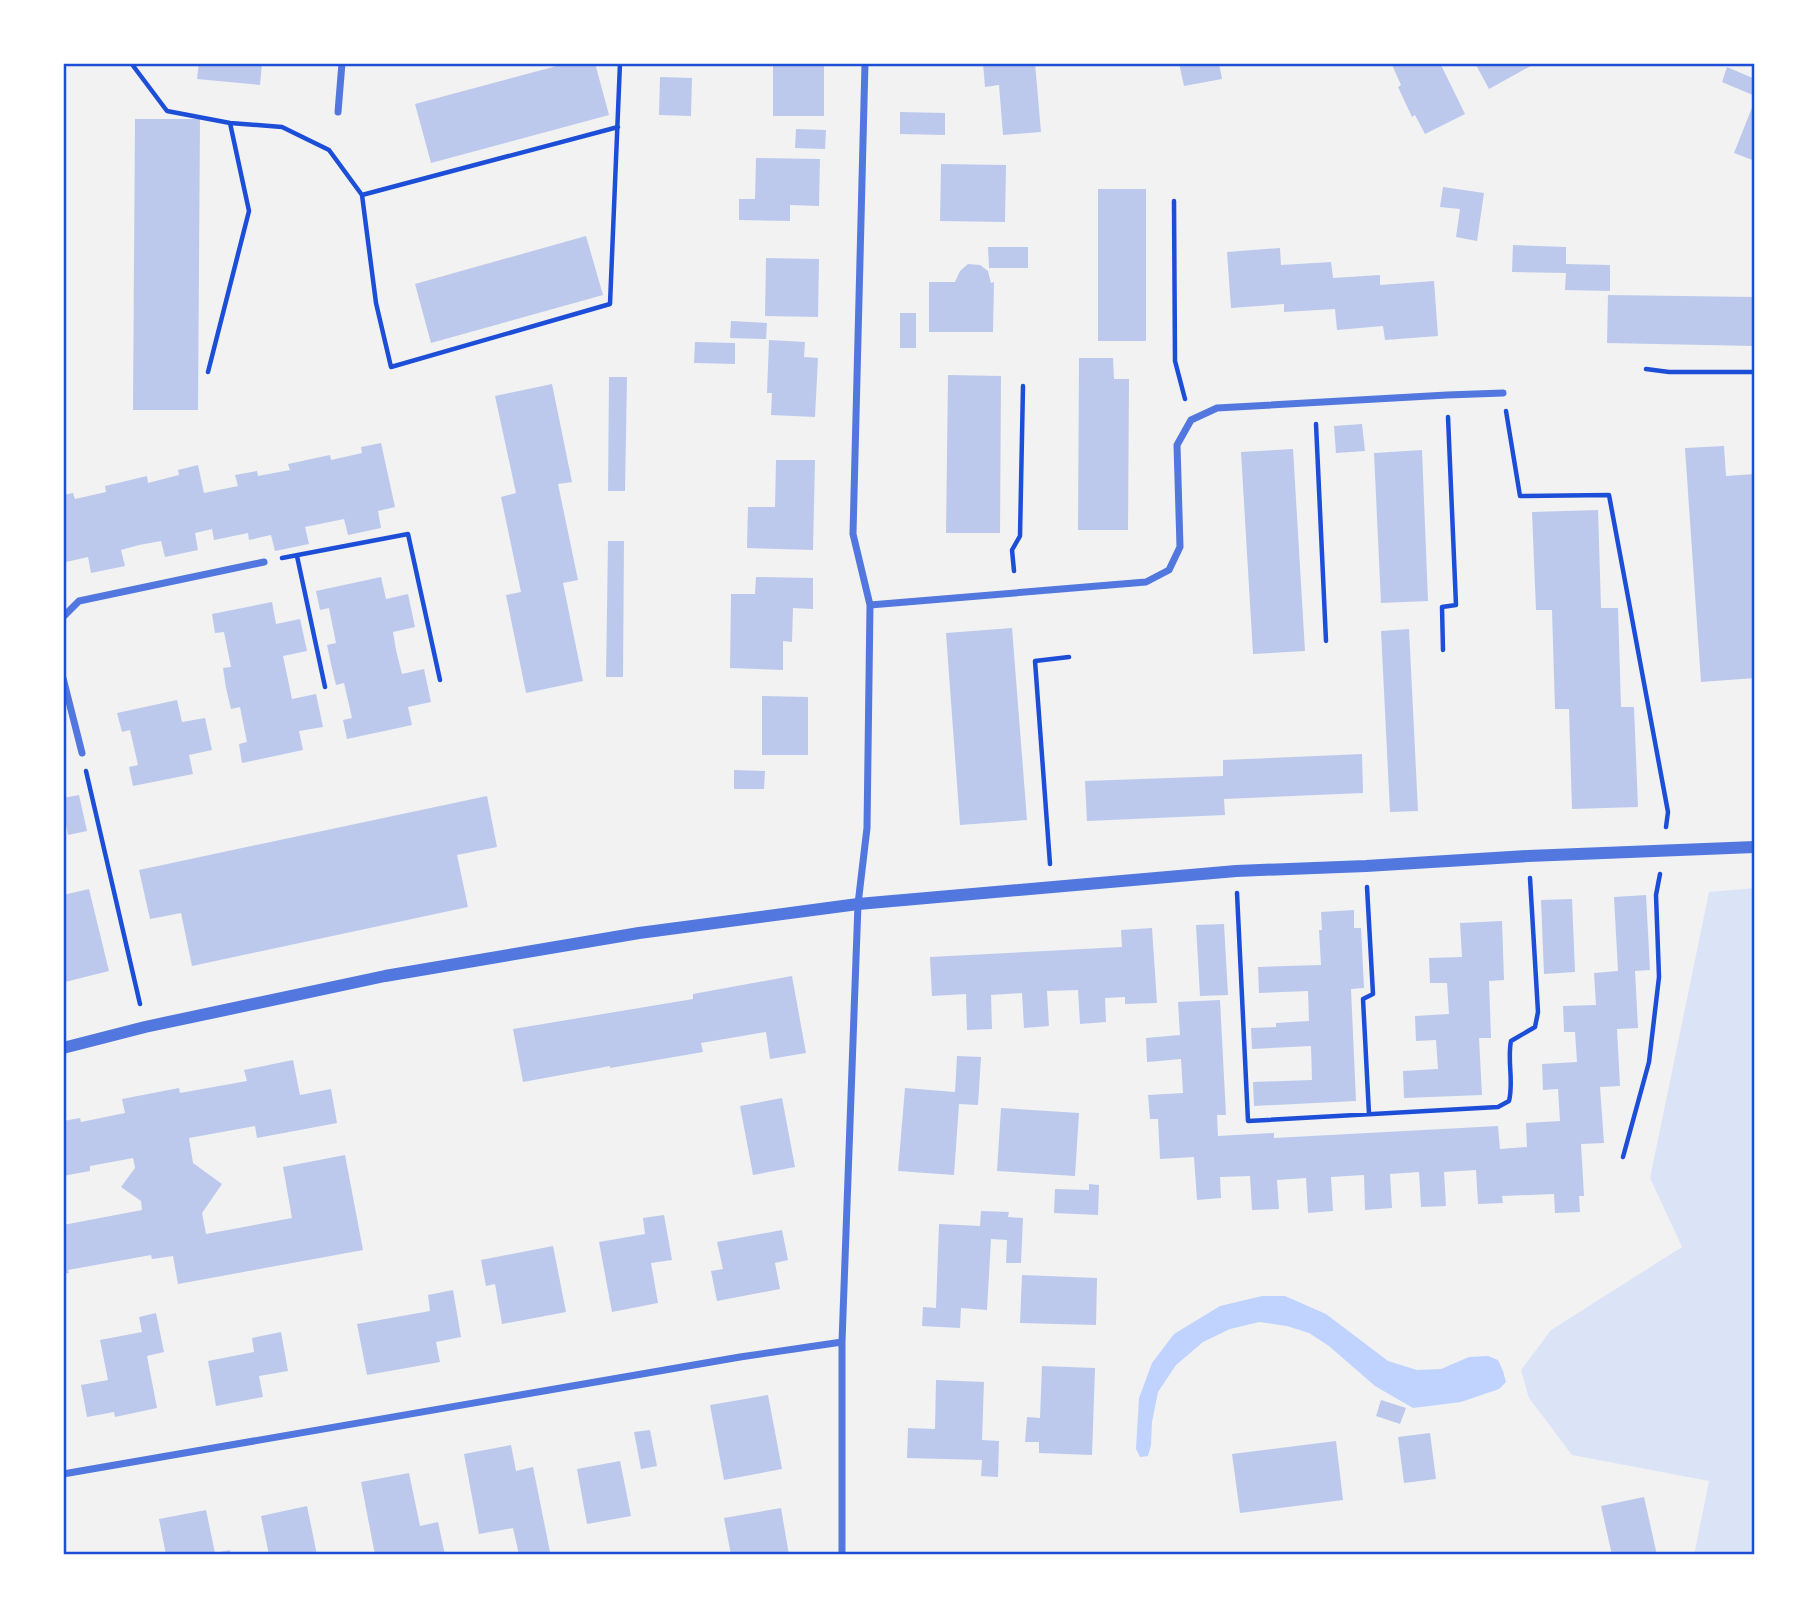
<svg xmlns="http://www.w3.org/2000/svg" width="1818" height="1618" font-family="'Noto Sans',sans-serif">
<style>
.green{fill:#dbe4f7}
.water{fill:#bfd3fe}
.building{fill:#bdc9ec}
.lines{fill:none;stroke-linecap:round;stroke-linejoin:round}
.path{stroke:#1d4ed8;stroke-width:4.5}
.minor{stroke:#5277de;stroke-width:7}
.tertiary{stroke:#5277de;stroke-width:12}
.neatline{fill:none;stroke:#1d4ed8;stroke-width:2.5}
</style>
<rect width="100%" height="100%" fill="#f2f2f2"/>
<path class="green" d="M1755 888V1555H1694L1709 1481 1572 1455 1529 1398 1521 1370 1551 1330 1682 1247 1650 1178 1709 892Z"/>
<path class="water" d="M1262 1296H1285L1326 1314 1388 1361 1417 1370 1441 1369 1469 1357 1488 1356 1498 1360 1503 1371 1506 1382 1499 1389 1461 1402 1413 1408 1375 1386 1329 1346 1309 1333 1287 1326 1259 1322 1230 1329 1203 1342 1176 1365 1158 1392 1152 1422 1151 1445 1148 1456 1140 1457 1136 1449 1139 1398 1152 1363 1174 1334 1220 1306Z"/>
<path class="building" d="M199 63H262L260 85 197 79Z
M568 63H595L609 115 431 163 415 104Z
M773 63H824V116H773Z
M983 63H1035L1041 132 1003 135 999 85 985 87Z
M1179 63H1219L1222 79 1184 86Z
M1396 63H1440L1465 114 1425 134 1415 115 1412 117 1398 87 1401 85 1392 65Z
M1475 63H1536L1489 89Z
M1727 67 1755 79V96L1722 82Z
M660 77 692 78 691 116 659 115Z
M1755 100V161L1734 153Z
M900 112 945 113V135L900 134Z
M135 119H200L198 410H133Z
M796 129 826 130 825 149 795 148Z
M756 158 820 159 819 206 790 205V221L739 220V199H755Z
M941 164 1006 165 1005 222 940 221Z
M1443 187 1484 193 1477 241 1456 237 1460 209 1440 207Z
M1098 189H1146V341H1098Z
M586 236 603 295 431 343 415 284Z
M1513 245 1566 247V264L1610 265V291L1565 290 1566 273 1512 272Z
M988 247H1028V268H989Z
M1280 248 1281 265 1331 262 1333 278 1380 275V285L1434 281 1438 336 1385 340 1383 326 1337 330 1335 309 1284 312V304L1231 308 1227 252Z
M766 258 819 259 818 317 765 316Z
M968 264 980 265 988 271 991 283 994 282 993 332H929V282H955L960 271Z
M1608 295 1755 297V346L1607 343Z
M900 313H916V348H900Z
M731 321 767 323 766 339 730 338Z
M769 340 805 342 804 357 818 358 815 417 771 415 772 393H767Z
M695 342 735 343V364L694 363Z
M1079 358H1113L1114 379H1129L1128 530H1078Z
M948 375 1001 376 1000 533H946Z
M609 377H627L625 491H608Z
M552 384 572 482 558 484 578 580 563 583 583 681 526 693 506 595 521 592 501 497 516 493 495 396Z
M1362 424 1365 451 1336 453 1334 426Z
M381 443 395 507 378 511 381 528 348 535 344 519 305 527 309 544 275 551 271 535 249 540 248 533 214 540 212 529 195 533 198 550 165 557 161 541 139 545 121 550 125 566 91 573 88 557 66 562 63 548V495L73 493 75 499 106 492 105 486 147 476 148 483 179 475 178 470 198 465 204 493 238 486 235 475 257 471 258 476 290 470 288 464 330 455 331 460 362 453 361 447Z
M1724 446 1726 476 1755 474V678L1701 682 1685 448Z
M1293 449 1305 651 1253 654 1241 452Z
M1422 450 1428 601 1381 603 1374 453Z
M776 460H815L813 550 747 548 748 507H775Z
M1598 510 1601 608H1618L1621 707H1634L1638 807 1572 809 1569 709H1555L1552 610H1536L1532 512Z
M608 541H624L623 677H606Z
M381 577 386 599 408 594 415 627 393 632 396 650 402 674 424 669 431 702 408 707 412 725 347 739 343 720 352 718 344 683 336 685 331 664 327 645 336 643 329 608 320 610 316 591Z
M756 577 813 578V609L793 608 792 642 783 641V670L730 668 731 594H755Z
M272 602 276 624 300 619 307 651 283 656 292 699 316 694 323 727 299 731 303 750 242 763 239 744 247 742 240 707 231 709 226 688 223 668 231 667 224 632 215 633 212 614Z
M1012 628 1027 820 960 825 946 633Z
M1409 629 1418 811 1390 812 1381 631Z
M762 696 808 697V755H762Z
M177 700 182 722 205 718 212 750 189 755 193 774 133 786 129 767 138 765 130 730 122 732 117 713Z
M1362 754 1363 793 1224 799 1225 815 1087 821 1085 781 1223 776V760Z
M734 770 765 771 764 789H734Z
M79 795 87 831 68 835 63 807V798Z
M487 796 497 847 457 855 468 907 192 966 181 913 150 919 139 870Z
M89 889 109 971 65 982 63 975V895Z
M1646 895 1650 970 1635 971 1638 1028 1617 1029 1620 1086 1600 1087 1604 1143 1581 1144 1584 1196H1579L1580 1212 1555 1213 1554 1194 1502 1196 1503 1203 1478 1204 1476 1170 1444 1172 1446 1206 1421 1207 1419 1172 1390 1174 1392 1208 1365 1210 1364 1175 1331 1177 1333 1211 1308 1213 1306 1178 1277 1180 1279 1209 1252 1210 1250 1176 1220 1177 1221 1198 1197 1200 1194 1157 1160 1159 1158 1119H1150L1148 1095 1183 1093 1181 1059 1147 1062 1146 1038 1180 1035 1178 1002 1220 1000 1226 1115H1217L1218 1136 1274 1133V1138L1498 1126 1500 1149 1527 1147 1526 1123 1560 1121 1558 1089 1543 1090 1542 1064 1577 1062 1575 1032H1564L1563 1006 1596 1005 1594 973 1618 971 1614 897Z
M1572 899 1575 972 1544 974 1541 900Z
M1354 910V928H1361L1364 988 1351 989 1356 1101 1254 1106 1253 1082 1312 1080 1311 1046 1252 1049 1251 1028 1276 1027V1023L1309 1021 1308 991 1259 993 1258 967 1321 965 1319 930H1322L1321 912Z
M1502 921 1504 980 1489 981 1491 1038H1479L1482 1095 1404 1098 1403 1071 1438 1069 1436 1040 1416 1041 1415 1016 1449 1014 1447 983H1430L1429 958 1462 957 1460 923Z
M1224 924 1228 995 1200 996 1196 925Z
M1152 928 1157 1003 1125 1004V997L1105 998 1106 1022 1080 1024 1078 990 1047 991 1049 1026 1024 1028 1022 993 991 995 992 1029 967 1030 966 994 932 996 930 957 1122 947 1121 930Z
M792 976 806 1053 770 1059 766 1032 701 1043 703 1052 610 1068V1066L523 1082 513 1029 693 999V994Z
M957 1056 981 1057 978 1105 959 1104 954 1175 898 1171 905 1088 955 1092Z
M293 1060 300 1095 331 1089 337 1123 257 1138 255 1126 189 1138 193 1163 222 1184 202 1213 206 1234 292 1218 283 1167 345 1155 363 1250 178 1284 173 1256 152 1259 151 1255 68 1270 69 1273 63 1274V1225L142 1210 141 1201 121 1187 135 1168 133 1158 90 1166V1171L63 1176V1121L80 1118 81 1122 125 1113 122 1099 179 1088 180 1093 247 1081 244 1070Z
M782 1098 795 1167 753 1175 740 1106Z
M1001 1108 1079 1113 1075 1176 997 1171Z
M1089 1184 1099 1185 1098 1215 1054 1213 1055 1189 1089 1190Z
M981 1211 1009 1212 1008 1217 1023 1218 1021 1263H1006L1007 1240 991 1239 987 1310 961 1308 960 1328 922 1326 923 1307 936 1308 939 1224 980 1226Z
M664 1215 672 1260 651 1263 658 1303 612 1312 599 1242 645 1234 643 1218Z
M782 1230 788 1260 775 1263 780 1289 717 1301 711 1271 723 1269 717 1242Z
M553 1246 566 1312 502 1324 495 1284 486 1286 481 1260Z
M1022 1275 1097 1278 1096 1325 1020 1323Z
M453 1290 461 1337 436 1342 440 1362 367 1375 357 1324 430 1311 428 1295Z
M156 1313 164 1352 147 1356 157 1408 115 1417 114 1412 87 1417 81 1385 108 1380 100 1340 142 1332 139 1317Z
M281 1332 288 1371 259 1376 263 1397 216 1406 208 1361 254 1352 252 1338Z
M1042 1366 1095 1368 1092 1455 1039 1453V1442H1025L1027 1417 1040 1418Z
M936 1380 984 1382 982 1440 999 1441 998 1477 981 1476 982 1460 907 1458 908 1428 935 1429Z
M768 1395 782 1469 724 1480 710 1405Z
M1381 1400 1406 1408 1400 1424 1376 1416Z
M650 1430 657 1466 641 1469 634 1432Z
M1430 1433 1436 1479 1404 1483 1398 1437Z
M1336 1441 1343 1500 1240 1513 1232 1454Z
M511 1445 516 1471 533 1467 550 1552 535 1555H519L513 1528 479 1534 464 1454Z
M620 1461 631 1516 587 1524 577 1469Z
M409 1473 420 1526 438 1522 445 1555H414V1554L375 1555 361 1482Z
M1644 1497 1657 1555H1612L1601 1506Z
M307 1506 317 1555H269L261 1516Z
M781 1508 789 1555H731L724 1518Z
M206 1510 215 1553 230 1550 231 1555H166L159 1519Z"/>
<g class="lines">
<path class="path" d="M131 63 167 111 230 123
M362 195 376 303 391 367 610 304 620 63
M1174 201 1175 361 1185 399
M1646 369 1669 372H1755
M208 372 249 211 230 123 282 127 329 150 362 195 618 127
M1506 411 1520 496 1609 495 1668 812 1666 827
M1316 424 1326 641
M297 556 325 687
M282 558 408 534 440 680
M1014 571 1012 550 1020 536 1023 386
M1443 650 1442 607 1456 605 1448 417
M86 771 140 1004
M1050 864 1035 661 1069 657
M1367 887 1373 994 1363 999 1369 1114
M1237 893 1248 1121 1498 1107 1509 1101C1514 1081 1507 1061 1511 1041L1535 1027 1538 1012 1530 878
M1623 1157 1649 1062 1659 977 1656 895 1660 874"/>
<path class="minor" d="M338 112 342 63
M870 605 1146 582 1169 570 1180 547 1177 445 1191 420 1217 408 1447 395 1503 393
M63 617 79 601 264 562
M63 678 82 753
M63 1474 740 1357 842 1342
M842 1555V1342L858 904 867 828 870 605 853 534 865 63"/>
<path class="tertiary" d="M63 1048 145 1027 385 976 639 933 858 904 1236 871 1366 866 1528 856 1755 847"/>
</g>
<rect width="1818" height="1618" fill="none" stroke="#ffffff" stroke-width="130"/>
<rect x="65" y="65" width="1688" height="1488" class="neatline"/>
</svg>
